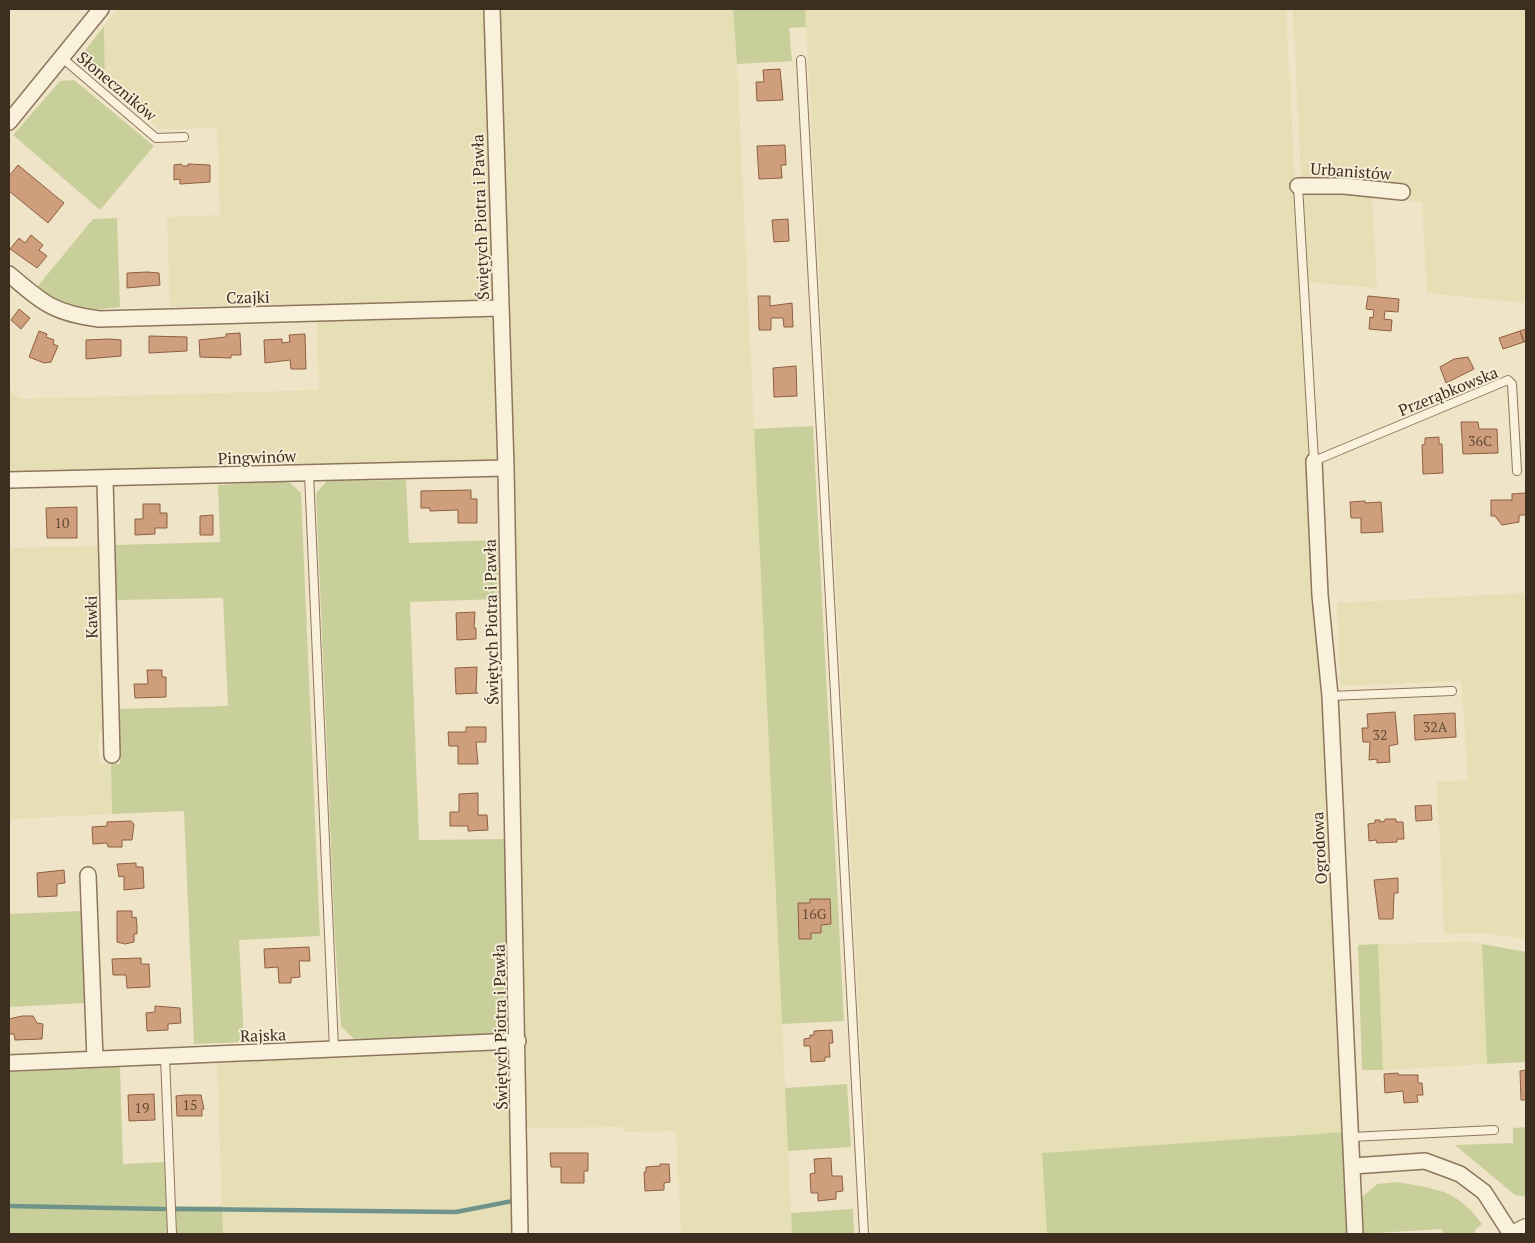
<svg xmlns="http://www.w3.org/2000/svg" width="1535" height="1243" font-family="'PT Serif',serif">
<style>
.farmland{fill:#e6deb5}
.green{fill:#c9cf9b}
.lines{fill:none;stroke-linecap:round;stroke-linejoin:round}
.stream{stroke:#6f938a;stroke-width:4.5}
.building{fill:#cf9f7d;stroke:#8d5f41}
.service-casing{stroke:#8d765c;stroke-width:10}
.minor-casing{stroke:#8d765c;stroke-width:18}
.tertiary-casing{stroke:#8d765c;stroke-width:20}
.service{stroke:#faf1dc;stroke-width:8}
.minor{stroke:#faf1dc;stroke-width:15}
.tertiary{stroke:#faf1dc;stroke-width:18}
.labels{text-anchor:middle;stroke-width:4;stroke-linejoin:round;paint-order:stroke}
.number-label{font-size:14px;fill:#624a37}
.street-label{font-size:16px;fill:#3d2e20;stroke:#f7eed8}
</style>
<rect width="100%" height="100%" fill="#f0e4c8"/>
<path class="farmland" d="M118 9H485L493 289 482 302 170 307 167 217 220 215 217 128 160 129 105 85 104 26Z
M497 9H733L737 64 792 1234H681L676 1131 625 1132 622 1127 526 1128 525 1038Z
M805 9H1286L1345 1132 1042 1153 1047 1234H871Z
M1293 9H1526V303L1427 293 1422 203 1301 180Z
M1301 191 1372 196 1377 288 1308 282Z
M482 312 493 323 499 461 9 475V390L20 399 319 390 317 318Z
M98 546 103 729 98 737 99 764H111L112 814 9 819V548Z
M1526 593V939L1483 933 1444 934 1437 782 1468 780 1461 681 1340 686 1337 603Z
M1470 942 1482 944 1487 1064 1383 1070 1378 944Z
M497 1049 506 1052 511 1060 515 1234H223L217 1063Z"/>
<path class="green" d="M733 9H805L806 27 789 28 792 61 737 64Z
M104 26 105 85 77 61Z
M74 80 154 146 100 210 13 135 60 81Z
M117 218 120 307C76 312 73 314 37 287L93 219Z
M813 426 844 1021 782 1024 754 429Z
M406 480 409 543 498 540 499 599 410 602 419 840 507 839 511 1022 504 1032 490 1034 354 1039 341 1026 335 939 316 493 327 481Z
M288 481 301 493 320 936 239 940 244 1042 194 1044 184 811 112 814 111 764H120L119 709 228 706 223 598 116 600 115 545 220 542 218 485Z
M82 911 85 1003 9 1007V914Z
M1378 944 1383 1070H1362L1358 945Z
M1482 944 1526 952V1062L1487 1064Z
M120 1067 123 1164 164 1162 168 1234H9V1072Z
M847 1084 851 1147 788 1151 785 1088Z
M1526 1127V1197L1515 1195 1455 1145 1513 1143V1128Z
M1345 1132 1346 1234H1047L1042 1153Z
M1397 1182C1436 1189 1457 1189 1482 1224L1475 1230V1234H1443L1442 1229 1360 1234 1361 1198 1377 1184Z
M176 1206H222L223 1234H177Z
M853 1209 854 1234H792L791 1213Z"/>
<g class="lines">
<path class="stream" d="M9 1206 164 1209
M175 1209 456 1212 513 1201"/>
</g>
<path class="building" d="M780 69 783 100 757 101 756 82H764L763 70Z
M785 145 786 165H781L782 178 759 179 757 146Z
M181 164 183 166H188V164L210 165V182L180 184V179L174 180V165Z
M18 165 64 203 48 223 9 191V176Z
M788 219 789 241 774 242 772 220Z
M31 235 43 245 39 250 47 256 37 268 10 249 19 238 25 243Z
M147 272 159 273 160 285 127 288V273Z
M758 296H770V306L792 303 793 327H784L783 318H771V330H759Z
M1368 296 1399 299 1398 312 1385 311 1384 319 1392 320 1391 331 1369 329 1370 317 1373 318 1374 310 1366 309Z
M19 309 30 318 21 329 11 320Z
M1526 329V341L1524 342 1520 331Z
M39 331 47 334 46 337 54 340 53 344 58 346 51 362 44 363 29 357Z
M1520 331 1524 342 1503 349 1499 338Z
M240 333 241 355H231V358L200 357 199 340 226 337V334Z
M305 334 306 369H291L290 360 265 363 264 340 282 339V343L290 342 289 335Z
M149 336 187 337V351L149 353Z
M109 339 121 340V356L86 359V340Z
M1468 357 1474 369 1446 383 1440 367 1454 359Z
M796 366 797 396 774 397 773 368Z
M1461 422H1478L1479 429H1497L1498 453 1463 454Z
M1439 437V444H1442L1443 473 1423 474 1422 445 1425 444V438Z
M471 490V499H477V523H458V510L430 511V508H421V491Z
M1526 493V515H1519V522L1502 525 1495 516H1491V500H1512V494Z
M1365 501V503L1381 502 1383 532 1361 533V518H1351L1350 502Z
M143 504H160V513H167V528H155V534L135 535V519H143Z
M77 507V538H47L46 508Z
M213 515V535H200V516Z
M475 612 474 628H476V639L457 640 456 613Z
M477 667 476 692 478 693 456 694 455 668Z
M147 670H162V677H166V697L135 698 134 684H148Z
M1395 712 1398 744 1389 746 1390 762 1377 763V759L1369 760 1370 742H1363L1362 728H1368L1367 714Z
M1455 713 1456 737 1415 740 1414 715Z
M466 727H486V742H476L478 764H458V746H449L448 732H466Z
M478 793V815H487L488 830 468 831V826H450V812H459V794Z
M1431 805 1432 820 1416 821 1415 806Z
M1385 819H1396V822H1403L1404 839H1397V842L1377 843 1376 840 1369 841 1368 824 1375 823V820H1380V822L1385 821Z
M131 821 134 824 132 840H122V847H108L107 843 93 844 92 827 107 826V822Z
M136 863V867H143L144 888 124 890V876L119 877 117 864Z
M64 870 65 883 57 884V896L38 897 37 873Z
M1398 878V893H1394L1393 919H1379L1374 880Z
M810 899H830L831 924 821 925V933H811V939H799L798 903H810Z
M117 911H132V918L136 917 137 925V934H134V942L125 944 117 942Z
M309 947 310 961H299L300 977 291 978V983H279L278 967 265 968 264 949Z
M141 958V964H149L150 987 127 988 126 975H113L112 959Z
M155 1006 180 1008 181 1023 168 1024V1030L147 1031 146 1013 155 1012Z
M22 1016H33L37 1023 43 1024 42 1039 15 1040 14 1034H9V1019Z
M832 1030 833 1043H829L830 1057H825V1061L811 1062 810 1046H804V1039L810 1038V1035H814V1031Z
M1526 1070V1100H1521L1520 1071Z
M1398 1073V1075H1418V1083H1422L1423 1095H1417L1418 1102 1404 1103 1403 1091 1385 1093 1384 1074Z
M154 1094 155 1120 129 1121 128 1095Z
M185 1095H201L204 1109H202V1116H177L176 1096Z
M550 1153H588V1171H584V1183H561V1167H551Z
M831 1158 832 1176H842L843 1191 836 1192V1199L818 1201V1193H811L810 1174 815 1173 814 1159Z
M660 1164H669L670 1182 664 1183V1190L645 1191 644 1172H646V1167L660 1166Z"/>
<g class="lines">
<defs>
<path id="service" d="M61 57 156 138 184 137
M801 60 864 1234
M1298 186 1314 461 1508 380 1512 384 1517 471
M309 473 334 1049
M1330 696 1452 691
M165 1056 172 1234
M1351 1137 1494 1130"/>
<path id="minor" d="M492 9 506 468 520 1234
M9 122 101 9
M1298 186H1344L1402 192
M9 274C43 303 53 313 99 319L500 308
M1314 461 1320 595 1330 696 1355 1234
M105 479 112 755
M9 480 506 468
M88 875 95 1059
M9 1063 518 1041
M1353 1166 1425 1161 1460 1174 1484 1192 1511 1234"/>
<path id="tertiary" d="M1514 1234 1526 1228"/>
</defs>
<use href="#service" class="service-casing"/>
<use href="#minor" class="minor-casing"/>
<use href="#tertiary" class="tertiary-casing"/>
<use href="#service" class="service"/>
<use href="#minor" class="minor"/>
<use href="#tertiary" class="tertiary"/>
</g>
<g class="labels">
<g class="number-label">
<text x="1480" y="446">36C</text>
<text x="62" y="528">10</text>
<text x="1435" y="732">32A</text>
<text x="1380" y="740">32</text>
<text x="814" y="919">16G</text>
<text x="190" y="1110">15</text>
<text x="142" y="1113">19</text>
</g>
<g class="street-label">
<text transform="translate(117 86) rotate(40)" y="6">Słoneczników</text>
<text transform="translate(1351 171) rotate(4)" y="6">Urbanistów</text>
<text transform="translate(480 217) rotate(-92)" y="6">Świętych Piotra i Pawła</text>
<text transform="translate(248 297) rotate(-1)" y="6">Czajki</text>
<text transform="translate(1448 391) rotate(-22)" y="6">Przerąbkowska</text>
<text transform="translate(257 457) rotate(-2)" y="6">Pingwinów</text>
<text transform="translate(91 617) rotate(-91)" y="6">Kawki</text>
<text transform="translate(491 622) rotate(-91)" y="6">Świętych Piotra i Pawła</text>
<text transform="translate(1319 848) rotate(-93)" y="6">Ogrodowa</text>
<text transform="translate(500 1027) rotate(-91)" y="6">Świętych Piotra i Pawła</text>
<text transform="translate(263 1035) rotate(-2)" y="6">Rajska</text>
</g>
</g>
<rect width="1535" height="1243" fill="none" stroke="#3d2e20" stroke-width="20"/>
</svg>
